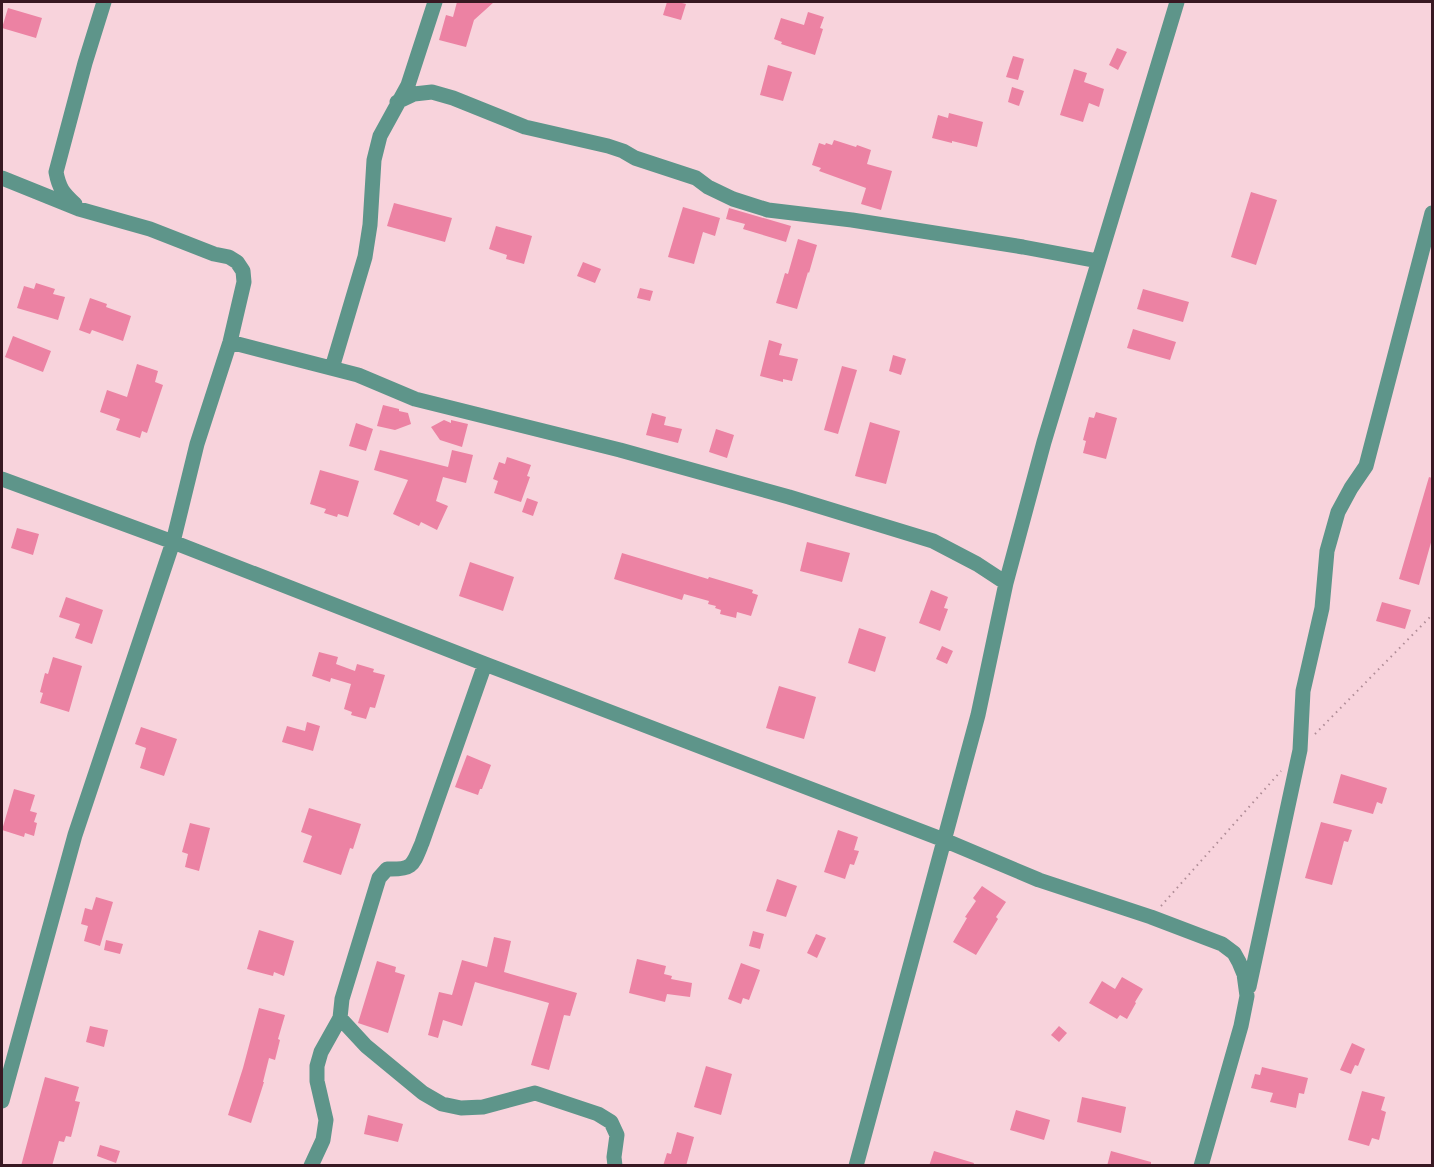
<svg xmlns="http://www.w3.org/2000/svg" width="1434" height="1167" font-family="'Noto Sans',sans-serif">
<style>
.building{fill:#ec82a3}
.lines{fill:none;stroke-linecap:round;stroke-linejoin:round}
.path{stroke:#af8c96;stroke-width:2;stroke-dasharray:1.5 4.5;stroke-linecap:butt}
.street{stroke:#5e958a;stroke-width:15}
</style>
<rect width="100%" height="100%" fill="#f8d3dc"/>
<path class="building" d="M457 2H494L474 20 466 47 439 40 446 15 453 17Z
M667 2H678L686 4 681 20 663 15Z
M8 8 42 18 36 38 2 28Z
M808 12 824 17 820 28 823 29 815 55 781 44 782 42 774 39 781 18 804 25Z
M1117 48 1127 52 1118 70 1109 65Z
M1013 56 1024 59 1018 80 1006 77Z
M768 65 792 72 783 101 760 95Z
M1074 69 1087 73 1084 82 1104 89 1099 107 1089 103 1083 122 1060 115Z
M1012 87 1024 91 1019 106 1008 102Z
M949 113 983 122 977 147 952 141V143L932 138 938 115 948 118Z
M834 140 856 147 857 145 871 150 867 164 892 171 881 210 861 204 866 188 819 171 821 168 812 165 819 143 825 145 826 143 832 145Z
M1251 192 1277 200 1256 265 1231 257Z
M394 203 452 218 445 242 387 226Z
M683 207 720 218 715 236 703 232 694 264 668 257Z
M729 208 791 226 786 242 743 229 745 224 726 219Z
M496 226 532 236 524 264 506 259 507 255 489 249Z
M798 239 817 245 809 273 808 272 797 309 776 303 785 273 788 274Z
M583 262 601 269 595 283 577 276Z
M36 283 55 289 53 294 65 297 58 320 17 308 24 286 34 289Z
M640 288 653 291 650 301 637 298Z
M1143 289 1189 302 1183 322 1137 309Z
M90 298 107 304 106 307 131 316 123 341 92 330 90 334 79 330Z
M1133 329 1176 342 1170 360 1127 348Z
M13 336 51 351 43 372 5 357Z
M769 340 782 344 779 355 798 359 792 381 783 379V382L760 376Z
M893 355 906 359 901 375 889 371Z
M137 364 158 371 155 382 163 385 147 433 142 431 140 438 116 430 120 419 100 412 107 390 127 397Z
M842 366 857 370 838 434 824 430Z
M383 405 399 409V411L408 413 411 424 395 430 377 426Z
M1096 412 1117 418 1106 459 1083 453 1086 441 1083 440 1089 417 1094 418Z
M652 413 666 417 664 425 682 429 678 443 646 435Z
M444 420 451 423V420L468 424 462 447 440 440 431 427Z
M870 422 900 431 886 484 855 476Z
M356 423 373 429 366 451 349 446Z
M716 429 734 435 727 458 709 452Z
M380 450 448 467 452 450 473 455 466 483 443 477 436 501 448 506 437 530 421 522 419 526 393 514 408 480 374 470Z
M507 457 531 465 527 476 530 477 521 502 494 493 498 481 493 479 499 462 505 464Z
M320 470 359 481 348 517 338 514 337 517 324 513 326 509 310 504Z
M1429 477 1432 478V539L1419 585 1399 579Z
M527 498 538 502 533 516 522 512Z
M17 528 39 534 33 555 11 548Z
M807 542 850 553 842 582 800 571Z
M622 553 708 579 709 577 753 590 752 593 758 595 751 616 737 612 736 618 720 614 721 610 715 608 716 606 708 604 709 601 684 594 682 600 614 579Z
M470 562 514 577 503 611 459 596Z
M931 590 948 597 944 608 948 609 940 631 919 623Z
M66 597 103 610 92 644 75 638 80 624 59 617Z
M1382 602 1411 610 1405 629 1376 621Z
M859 628 886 637 875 672 848 663Z
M942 646 953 651 947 664 936 659Z
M319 652 338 657 336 664 355 671 357 664 374 669 373 672 385 675 375 708 370 707 366 719 351 715 352 712 344 709 351 684 331 678 330 682 312 676Z
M53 657 82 666 69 712 40 703 43 693 40 692 45 673 48 674Z
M779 686 816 697 804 739 766 728Z
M307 722 320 726 313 751 282 742 287 726 305 731Z
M141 727 177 739 164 776 140 768 146 748 135 744Z
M467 755 491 765 482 789H480L478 795 455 787Z
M1341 774 1387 788 1382 804 1377 802 1373 814 1333 803Z
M14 789 35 795 30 811 37 813 34 822 37 823 34 836 25 833 24 837 2 830Z
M309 808 361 824 353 849 350 848 341 875 303 862 312 836 301 832Z
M1321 822 1352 830 1348 842 1344 841 1332 885 1305 878Z
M190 823 210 828 199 871 185 867 188 854 182 852Z
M838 830 858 837 854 850 859 851 854 865 850 864 845 879 824 872Z
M777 879 797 886 786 917 766 911Z
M982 886 1006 902 996 917 998 919 976 955 953 942 967 918 965 917 976 901 973 898Z
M96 897 113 902 100 946 84 941 88 926 81 924 85 908 92 910Z
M259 930 294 941 284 976 274 972 273 976 247 969Z
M753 931 764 934 760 949 749 946Z
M816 934 826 938 817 958 807 953Z
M494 937 511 941 504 972 577 993 570 1016 564 1015 549 1070 531 1065 549 1003 475 982 462 1026 443 1020 438 1038 428 1035 439 992 452 995 462 960 487 967Z
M106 940 123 944 120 954 104 950Z
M637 959 666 966 664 974 672 976 671 979 692 983 690 997 667 994 665 1002 629 993Z
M377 961 396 967 395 972 405 975 388 1033 358 1023Z
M741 963 760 970 749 1000 743 998 741 1004 728 999Z
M1122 977 1143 989 1135 1002 1136 1003 1127 1019 1120 1015 1117 1019 1089 1003 1102 981 1115 989Z
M259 1008 285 1015 278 1039 280 1040 275 1060 269 1058 263 1082H264L251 1123 228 1115 243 1068Z
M90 1026 108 1030 104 1047 86 1042Z
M1059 1026 1067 1033 1059 1042 1051 1035Z
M1352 1043 1365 1049 1358 1066 1355 1065 1351 1074 1340 1070Z
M706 1066 732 1074 721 1115 694 1107Z
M1262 1067 1308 1078 1304 1094 1299 1093 1296 1108 1270 1102 1273 1093 1251 1088 1255 1074 1260 1075Z
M45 1077 79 1087 75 1101 80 1102 71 1137 66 1136 64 1142 59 1141 52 1166H21Z
M1362 1091 1385 1097 1381 1110 1386 1112 1379 1140 1372 1138 1369 1146 1348 1140Z
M1082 1097 1126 1107 1121 1133 1077 1122Z
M1016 1110 1050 1120 1044 1140 1010 1130Z
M368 1115 403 1124 398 1142 364 1134Z
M677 1132 694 1137 686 1166H663L667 1153 671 1154Z
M100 1145 120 1151 116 1163 97 1156Z
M934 1151 974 1163 973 1166H929Z
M1111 1151 1151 1162V1166H1107Z"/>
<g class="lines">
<path class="path" d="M1315 734 1432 615
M1161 906 1281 771"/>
<path class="street" d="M397 102 414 94 432 92 453 98 525 127 608 146 623 151 635 158 696 178 708 187 733 199 768 210 852 220 1023 247 1098 261
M2 178 79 209 150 229 214 254 229 257 237 262 243 271 244 282 230 342 197 444 173 542 75 835 2 1101
M75 204C63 193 59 188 56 172L85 63 104 2
M230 342 358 375 415 399 620 450 789 497 933 541 977 564 1006 583
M332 368 365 257 370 225 374 160 380 136 408 85 435 2
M2 479 173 542 485 664 944 840 1039 880 1151 917 1222 944 1234 953 1239 962 1244 974 1247 996 1241 1026 1201 1166
M1249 987 1300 750 1303 691 1322 608 1327 551 1338 512 1351 488 1366 466 1432 213
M340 1018 366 1046 423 1093 442 1104 461 1108 483 1107 535 1093 598 1114 611 1122 617 1135 614 1157 615 1166
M311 1166 323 1140 326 1120 317 1081V1066L321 1052 340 1018 342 999 379 878 387 869C413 870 413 865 422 843L485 664
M856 1166 978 715 1006 583 1044 442 1177 2"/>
</g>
<rect width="1434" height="1167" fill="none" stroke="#381822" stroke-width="6"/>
</svg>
